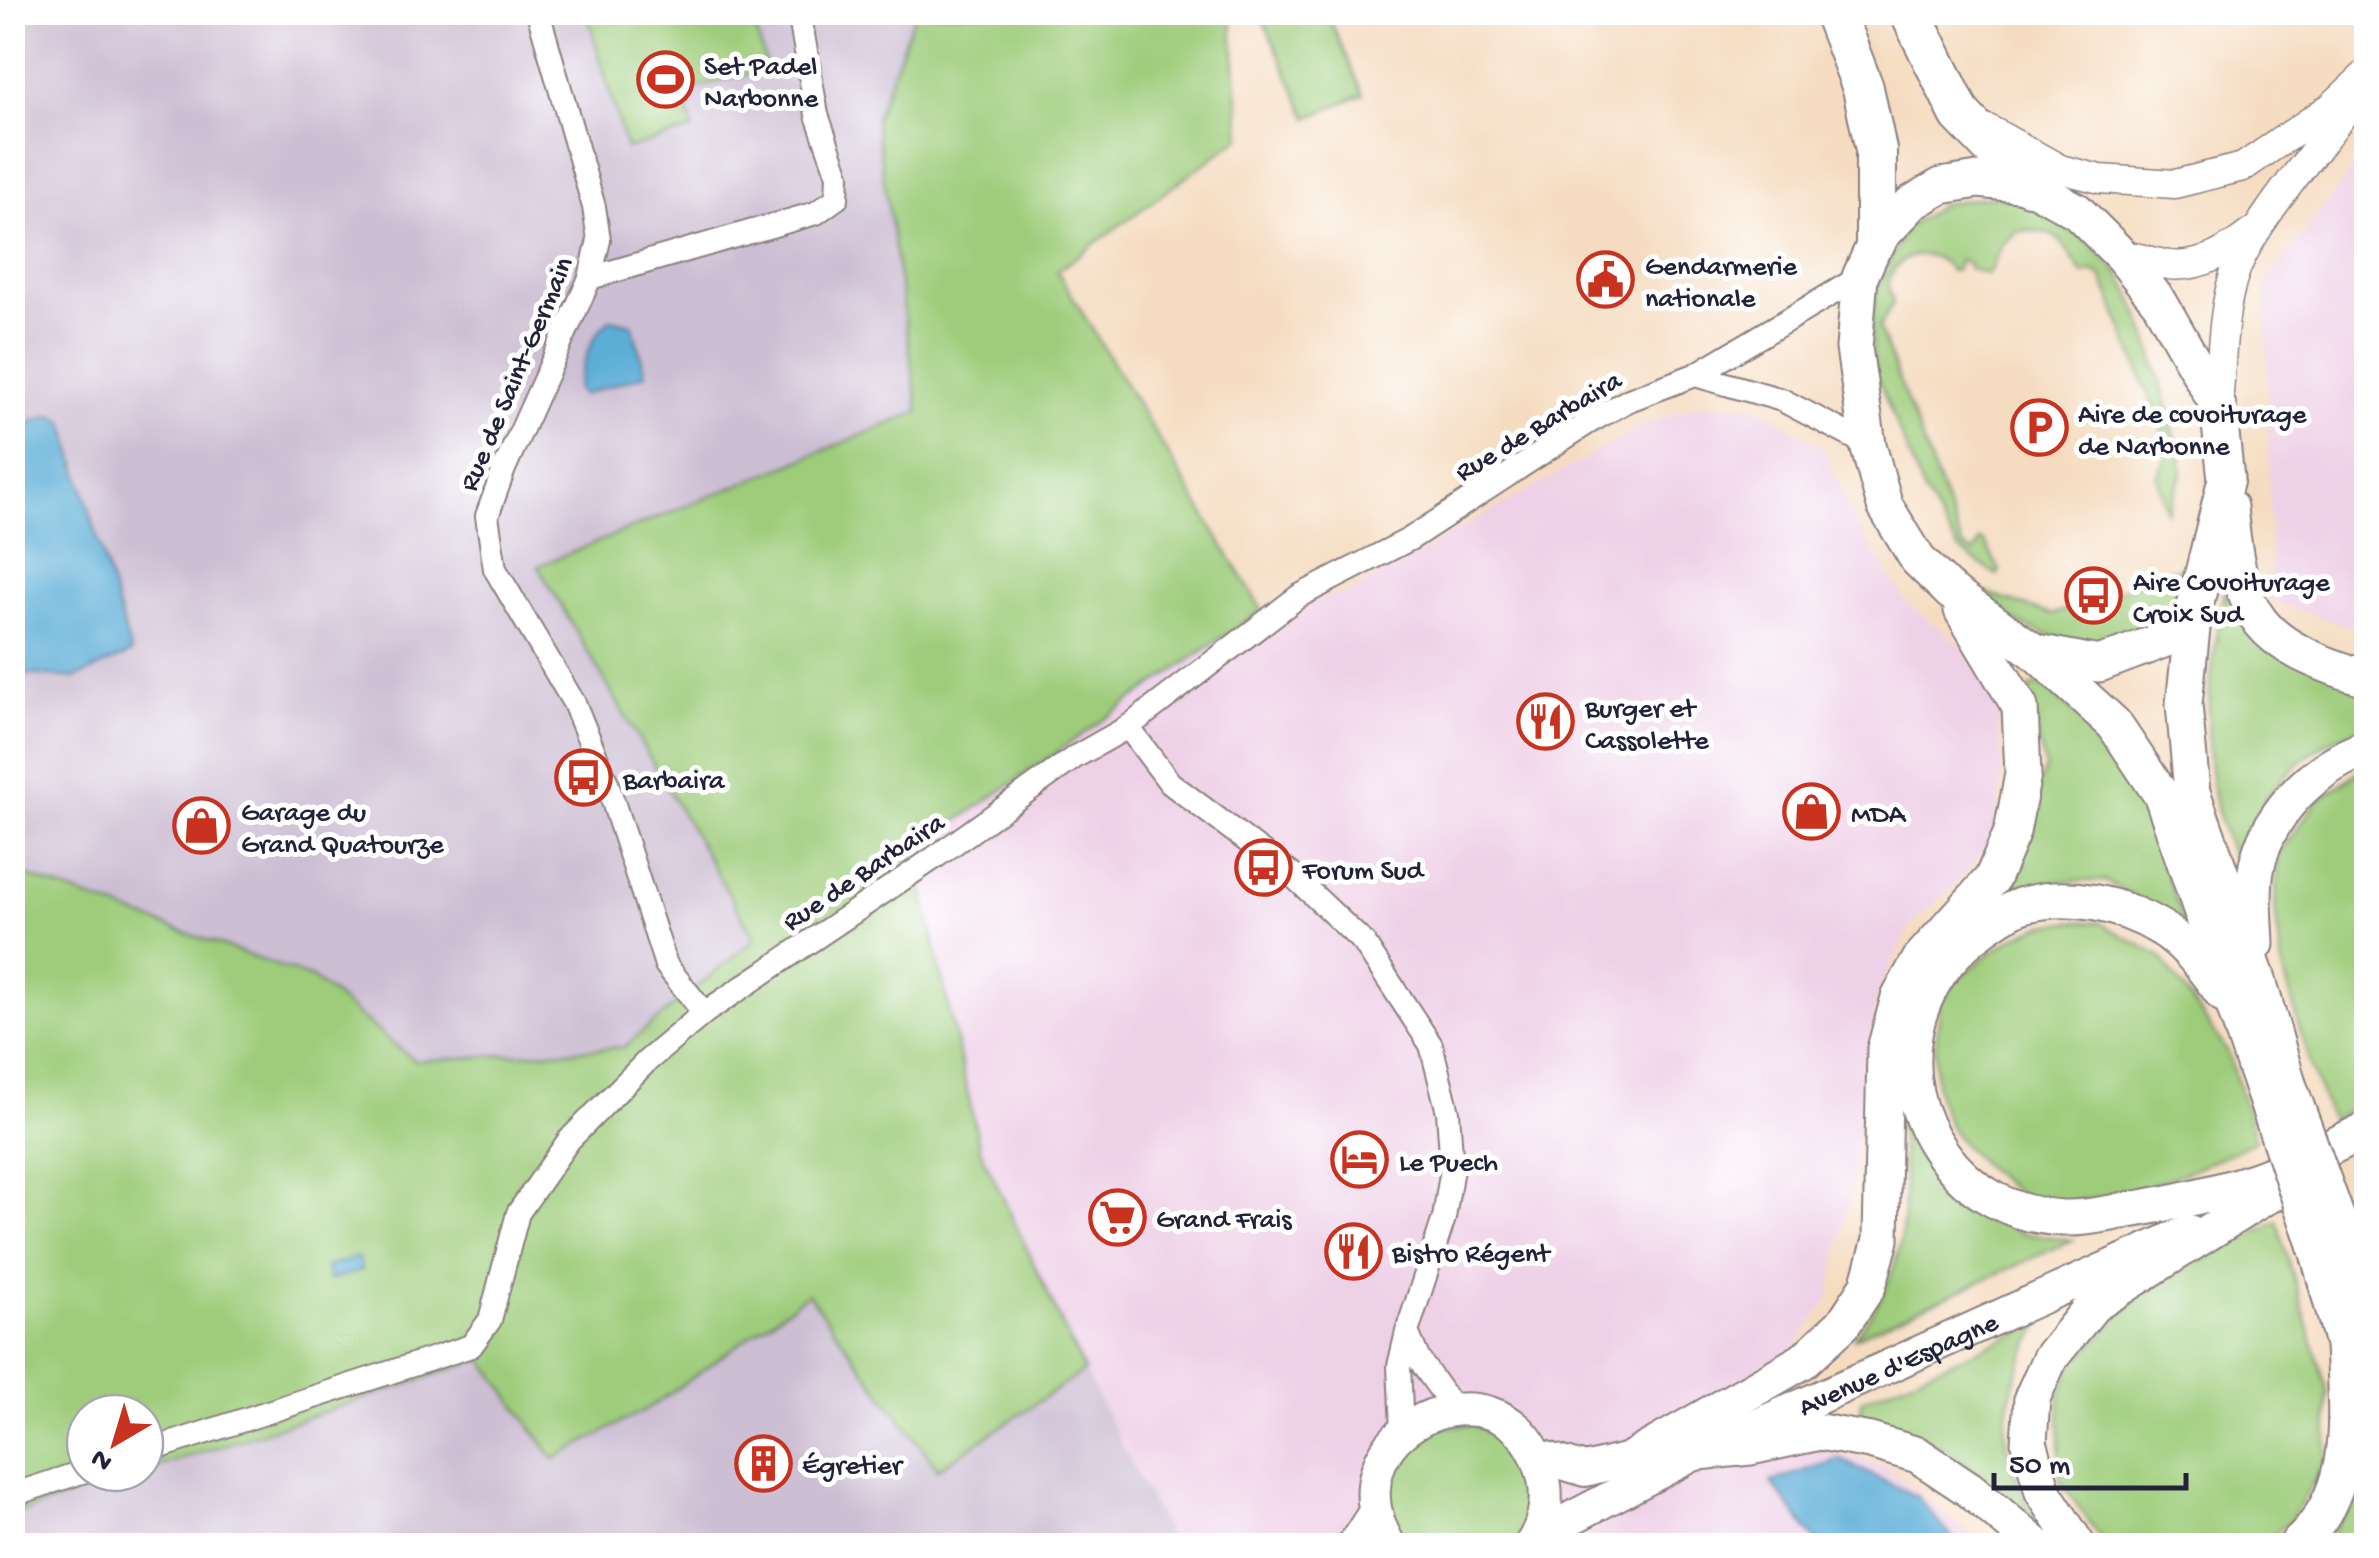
<svg xmlns="http://www.w3.org/2000/svg" width="2379" height="1558" font-family="'Gochi Hand',sans-serif">
<style>
.built{fill:#eed0e7}
.industrial{fill:#ccbed3}
.green{fill:#9ecc7a;stroke:#60775a;stroke-width:2.5}
.water{fill:#5daed7;stroke:#406889;stroke-width:2.5}
.lines{fill:none;stroke-linecap:round;stroke-linejoin:round}
.minor-casing{stroke:#8c7f7e;stroke-width:26}
.tertiary-casing{stroke:#8c7f7e;stroke-width:31}
.secondary-casing{stroke:#8c7f7e;stroke-width:36}
.primary-casing{stroke:#8c7f7e;stroke-width:39}
.motorway-casing{stroke:#8c7f7e;stroke-width:44}
.minor{stroke:#fff;stroke-width:22}
.tertiary{stroke:#fff;stroke-width:28}
.secondary{stroke:#fff;stroke-width:32}
.primary{stroke:#fff;stroke-width:35}
.motorway{stroke:#fff;stroke-width:40}
.primary-bridge-casing{stroke:#8c7f7e;stroke-width:39;stroke-linecap:butt}
.primary-bridge{stroke:#fff;stroke-width:35}
.labels{text-anchor:middle;stroke-width:10;stroke-linejoin:round;paint-order:stroke}
.poi-label{font-size:28px;fill:#22223b;stroke:#fff;text-anchor:start}
.street-label{font-size:28px;fill:#22223b;stroke:#fff}
</style>
<rect width="100%" height="100%" fill="#fff"/>
<filter id="ink" filterUnits="userSpaceOnUse"><feTurbulence type="fractalNoise" baseFrequency=".01" numOctaves="2"/><feDisplacementMap in="SourceGraphic" scale="20" xChannelSelector="R" yChannelSelector="G"/><feConvolveMatrix kernelMatrix="1 2 1 2 8 2 1 2 1" color-interpolation-filters="sRGB"/></filter>
<filter id="wash" filterUnits="userSpaceOnUse"><feTurbulence type="fractalNoise" baseFrequency=".0048" numOctaves="4" result="noise"/><feDisplacementMap in="SourceGraphic" scale="40" xChannelSelector="R" yChannelSelector="G"/><feGaussianBlur stdDeviation="2.25" result="paint"/><feColorMatrix in="noise" values="0 0 0 0 0 0 0 0 0 0 0 0 0 0 0 0 0 1.4 0 .05"/><feComposite in="paint" operator="in"/></filter>
<g filter="url(#wash)">
<rect width="100%" height="100%" fill="#f5dcc0"/>
<path class="built" d="M2366 153V631L2271 601 2266 281Z
M1704 403 1758 407 1824 449 1855 522 1907 603 1963 647 1997 707 2003 771 1994 837 1954 887 1913 922 1877 992 1850 1192 1829 1299 1776 1373 1818 1446 1886 1467 1983 1545H1173L1084 1371 980 1149 914 851 1262 610 1346 594 1646 424Z"/>
<path class="industrial" d="M13 13H915L875 119 920 412 538 566 755 939 624 1047 415 1061 312 978 13 871Z
M808 1293 938 1469 1084 1371 1173 1545 13 1546 12 1515 484 1359 554 1458 654 1405Z"/>
<path class="green" d="M587 13H751L767 68 683 92 693 130 626 149Z
M915 13H1231L1241 137 1057 271 1262 610 914 851 980 1149 1084 1371 938 1469 808 1294 654 1405 554 1459 483 1359 145 1471V1413H85V1473H139L13 1515V871L312 978 415 1061 624 1047 755 939 538 566 919 412 875 119Z
M1260 13H1327L1363 94 1308 118Z
M1982 197C1992 197 2003 195 2013 198 2052 209 2108 251 2127 287 2152 335 2165 405 2181 458L2182 475 2167 512 2157 476 2170 450 2102 276 2092 271 2083 274C2060 243 2065 229 2017 231L2002 245 1988 275 1968 268 1970 265 1960 260 1956 270 1950 271C1936 244 1889 253 1889 286 1889 292 1892 297 1893 303L1879 328 1963 547 1974 553 1980 540 1984 541 2000 571 1997 575 1959 550 1923 491 1874 369 1871 327 1876 291 1905 229 1942 204Z
M2187 565C2183 575 2181 586 2176 595 2145 656 2061 650 2010 618 1997 610 1986 598 1974 589L2052 615Z
M2225 591 2247 627 2366 694V728C2325 737 2290 766 2265 800 2252 819 2245 845 2236 866 2230 846 2221 827 2216 807 2200 735 2211 662 2225 591Z
M2040 684 2110 742 2134 790 2185 925 2105 881H2051L2004 898 2045 769 2029 688Z
M2366 766V1102L2331 1120 2309 1062 2282 966 2275 908 2279 853 2317 802Z
M2098 922 2160 956 2228 1052 2256 1140C2201 1168 2091 1217 2030 1198 2015 1193 1998 1178 1986 1167 1924 1116 1932 1066 1942 993 1975 965 2013 928 2058 923 2071 921 2085 922 2098 922Z
M1898 1109 1934 1183 2021 1233 2073 1240 1853 1338C1915 1266 1907 1197 1898 1109Z
M2277 1221 2327 1390V1459L2290 1521 2261 1545 2115 1546 2101 1539 2060 1480V1394L2074 1363 2144 1291Z
M2041 1323C2021 1356 1998 1413 2008 1452 2014 1475 2025 1498 2033 1520 2002 1495 1961 1456 1926 1439 1903 1428 1880 1429 1860 1413L1861 1400Z
M1473 1425C1508 1439 1535 1461 1529 1501 1527 1520 1525 1531 1512 1545H1407L1402 1540 1387 1491 1394 1466 1412 1442 1438 1427Z
M2358 1483 2366 1520V1545H2326Z"/>
<path class="water" d="M611 319 632 324 646 374 582 395 577 389C584 363 589 336 611 319Z
M53 415 64 422 131 653 76 678 13 673V427Z
M358 1257 362 1271 329 1280 326 1267Z
M1839 1459 1918 1497 1958 1545H1819L1771 1482Z"/>
</g>
<g filter="url(#ink)">
<g class="lines">
<defs>
<path id="minor" d="M538 12 594 207 599 240 590 278 504 469 487 516 495 569 574 703 607 783 666 965 704 1013
M590 278 816 213 837 198 838 175 817 115 799 12
M1695 375 1782 400 1868 445
M1128 727 1170 783 1291 874 1364 943 1431 1045 1448 1112 1452 1168 1444 1218 1407 1332 1399 1366 1402 1430
M1407 1332 1419 1360 1454 1409
M145 1452 471 1346 490 1320 518 1213 569 1140 647 1061 704 1013 934 858 1075 757 1128 727 1299 596 1410 539 1586 424 1629 400 1695 375 1860 277
M12 1495 85 1471"/>
<path id="tertiary" d="M1988 129 2060 169 2100 179 2175 184 2243 167 2331 107 2366 74
M2122 256C2140 256 2152 262 2169 265 2200 269 2228 251 2251 233
M2218 406C2222 363 2221 316 2234 275 2250 225 2323 143 2356 97"/>
<g id="secondary">
<path d="M1537 1455 1585 1470 1633 1458 1656 1447"/>
<path id="s1" d="M1537 1536 1698 1452 2189 1231"/>
<path d="M1353 1546 1375 1512"/>
<path d="M1390 1546C1319 1429 1501 1351 1540 1465 1550 1492 1547 1521 1530 1546"/>
</g>
<path id="primary" d="M2229 507C2240 620 2257 644 2366 678
M2036 652 2099 664 2171 637 2194 610
M2256 944C2255 916 2251 884 2259 857 2274 806 2318 766 2366 748
M2223 994C2206 971 2186 943 2161 928 2121 904 2070 892 2023 905 2010 909 1995 920 1984 928 1909 979 1888 1078 1942 1153 1970 1193 2014 1216 2063 1218 2083 1219 2104 1214 2123 1211 2167 1204 2214 1194 2256 1180 2294 1167 2330 1147 2366 1130
M2264 1093 2162 796 2114 724 2035 652 1951 592 1918 560 1885 506 1868 445 1854 348 1860 277 1876 241 1912 203 1941 186 1978 180 2029 185 2077 211 2122 256 2160 303 2218 406 2226 479 2194 610 2184 704 2192 792 2258 980 2288 1084
M2347 1246 2366 1326
M2319 1256 2349 1366
M1698 1452 1751 1447 1820 1432 1870 1441 1918 1455 1969 1489 2037 1546
M1633 1458 1803 1361 1843 1324 1868 1286 1881 1240 1885 1049 1899 998 1921 958 1992 879 2012 832 2023 774 2020 707 1962 610
M2078 1546 2043 1492 2029 1442 2032 1398 2050 1358 2093 1305 2263 1198 2291 1185
M2296 1546C2357 1491 2346 1418 2343 1344"/>
<path id="motorway" d="M1834 12 1863 88 1876 150V241
M1910 12 1960 114 2029 185"/>
</defs>
<use href="#minor" class="minor-casing"/>
<use href="#tertiary" class="tertiary-casing"/>
<use href="#secondary" class="secondary-casing"/>
<use href="#primary" class="primary-casing"/>
<use href="#motorway" class="motorway-casing"/>
<use href="#minor" class="minor"/>
<use href="#tertiary" class="tertiary"/>
<use href="#secondary" class="secondary"/>
<use href="#primary" class="primary"/>
<use href="#motorway" class="motorway"/>
<defs>
<path id="primary-bridge" d="M2288 1084 2347 1246
M2264 1093 2319 1256"/>
</defs>
<use href="#primary-bridge" class="primary-bridge-casing"/>
<use href="#primary-bridge" class="primary-bridge"/>
</g>
</g>
<defs>
<symbol id="stadium-ring" viewBox="-11 -11 22 22"><circle r="9.5" fill="#fff" stroke="#c8321e" stroke-width="1.5"/><path d="M0-5a6.5 5 0 1 0 0 10a6.5 5 0 1 0 0-10ZM-3.5-1.8h7v3.6h-7Z" fill="#c8321e"/></symbol>
<symbol id="civic-ring" viewBox="-11 -11 22 22"><circle r="9.5" fill="#fff" stroke="#c8321e" stroke-width="1.5"/><path d="M-.6-6.5H3V-4.5H.6V-3L4-1V1h2V6H-6V1h2V-1L-.6-3ZM-1.2 2.5V6h2.4V2.5Z" fill="#c8321e"/></symbol>
<symbol id="parking-ring" viewBox="-11 -11 22 22"><circle r="9.5" fill="#fff" stroke="#c8321e" stroke-width="1.5"/><path d="M-3.5-5.5H1a3.5 3.5 0 0 1 0 7H-1V5.5H-3.5ZM-1-3.4V-.6H.8a1.4 1.4 0 0 0 0-2.8Z" fill="#c8321e"/></symbol>
<symbol id="bus-ring" viewBox="-11 -11 22 22"><circle r="9.5" fill="#fff" stroke="#c8321e" stroke-width="1.5"/><path d="M-5-6H5V4H4V6H2V4H-2V6H-4V4H-5ZM-3.5-4V0h7V-4ZM-3.5 1.2v1.5H-2V1.2ZM2 1.2v1.5H3.5V1.2Z" fill="#c8321e"/></symbol>
<symbol id="restaurant-ring" viewBox="-11 -11 22 22"><circle r="9.5" fill="#fff" stroke="#c8321e" stroke-width="1.5"/><path d="M-5-6h1v4h1v-4h1v4h1v-4h1v5L-1.5 .5V6h-2V.5L-5-1ZM5-6V6H3V1.5H1.5Q1.5-4 5-6Z" fill="#c8321e"/></symbol>
<symbol id="shop-ring" viewBox="-11 -11 22 22"><circle r="9.5" fill="#fff" stroke="#c8321e" stroke-width="1.5"/><path d="M-5-2.5h2.3a2.7 3.5 0 0 1 5.4 0H5L5.5 6h-11ZM-1.5-2.5h3a1.5 2.3 0 0 0-3 0Z" fill="#c8321e"/></symbol>
<symbol id="hotel-ring" viewBox="-11 -11 22 22"><circle r="9.5" fill="#fff" stroke="#c8321e" stroke-width="1.5"/><path d="M-6-4.5h1.5V1H6V5H4.5V3h-9V5H-6ZM-4 0a1.8 1.8 0 1 1 3.6 0ZM.5 0V-2.5h3Q6-2.5 6 0Z" fill="#c8321e"/></symbol>
<symbol id="supermarket-ring" viewBox="-11 -11 22 22"><circle r="9.5" fill="#fff" stroke="#c8321e" stroke-width="1.5"/><path d="M-6-5.5h2.5l.6 2H6L4.5 2H-2.5L-4.4-4H-6ZM-1.5 3.2a1.3 1.3 0 1 0 .1 0ZM3 3.2a1.3 1.3 0 1 0 .1 0Z" fill="#c8321e"/></symbol>
<symbol id="building-ring" viewBox="-11 -11 22 22"><circle r="9.5" fill="#fff" stroke="#c8321e" stroke-width="1.5"/><path d="M-4-6H4V6H1V3H-1V6H-4ZM-2.5-4.3h1.7v1.8h-1.7ZM.8-4.3h1.7v1.8H.8ZM-2.5-1h1.7V.8h-1.7ZM.8-1h1.7V.8H.8Z" fill="#c8321e"/></symbol>
</defs>
<g fill-rule="evenodd">
<use href="#stadium-ring" x="634" y="48" width="63" height="63"/>
<use href="#civic-ring" x="1574" y="248" width="63" height="63"/>
<use href="#parking-ring" x="2008" y="396" width="63" height="63"/>
<use href="#bus-ring" x="2062" y="564" width="63" height="63"/>
<use href="#restaurant-ring" x="1514" y="690" width="63" height="63"/>
<use href="#bus-ring" x="552" y="746" width="63" height="63"/>
<use href="#shop-ring" x="1780" y="780" width="63" height="63"/>
<use href="#shop-ring" x="170" y="794" width="63" height="63"/>
<use href="#bus-ring" x="1232" y="836" width="63" height="63"/>
<use href="#hotel-ring" x="1328" y="1128" width="63" height="63"/>
<use href="#supermarket-ring" x="1086" y="1186" width="63" height="63"/>
<use href="#restaurant-ring" x="1322" y="1220" width="63" height="63"/>
<use href="#building-ring" x="732" y="1432" width="63" height="63"/>
</g>
<g class="labels">
<g class="poi-label">
<text x="704" y="74">Set Padel<tspan x="704" dy="32">Narbonne</tspan></text>
<text x="1645" y="274">Gendarmerie<tspan x="1645" dy="32">nationale</tspan></text>
<text x="2078" y="422">Aire de covoiturage<tspan x="2078" dy="32">de Narbonne</tspan></text>
<text x="2133" y="590">Aire Covoiturage<tspan x="2133" dy="32">Croix Sud</tspan></text>
<text x="1585" y="716">Burger et<tspan x="1585" dy="32">Cassolette</tspan></text>
<text x="623" y="788">Barbaira</text>
<text x="241" y="820">Garage du<tspan x="241" dy="32">Grand Quatourze</tspan></text>
<text x="1851" y="822">MDA</text>
<text x="1302" y="878">Forum Sud</text>
<text x="1399" y="1170">Le Puech</text>
<text x="1156" y="1227">Grand Frais</text>
<text x="1392" y="1261">Bistro Régent</text>
<text x="802" y="1473">Égretier</text>
</g>
<g class="street-label">
<text transform="translate(514 373) rotate(-67)" y="10">Rue de Saint-Germain</text>
<text transform="translate(1537 424) rotate(-31)" y="10">Rue de Barbaira</text>
<text transform="translate(862 870) rotate(-34)" y="10">Rue de Barbaira</text>
<text dy="10" stroke="none"><textPath href="#s1" startOffset="400">Avenue d'Espagne</textPath></text>
</g>
</g>
<rect width="2379" height="1558" fill="none" stroke="#fff" stroke-width="50"/>
<g transform="translate(115 1443) rotate(218)"><circle r="48" fill="#ffffff" stroke="#a7a7b1" stroke-width="2.5"/>
<path d="M0-8L18 38L0 25L-18 38Z" fill="#c8321e"/>
<text y="-15" font-size="28" font-weight="bold" text-anchor="middle" fill="#22223b">N</text>
</g>
<path d="M1994 1473v15h192v-15" fill="none" stroke="#22223b" stroke-width="5"/>
<text x="2009" y="1473" font-size="30" fill="#22223b" stroke="#ffffff" stroke-width="8" paint-order="stroke">50 m</text>
</svg>
